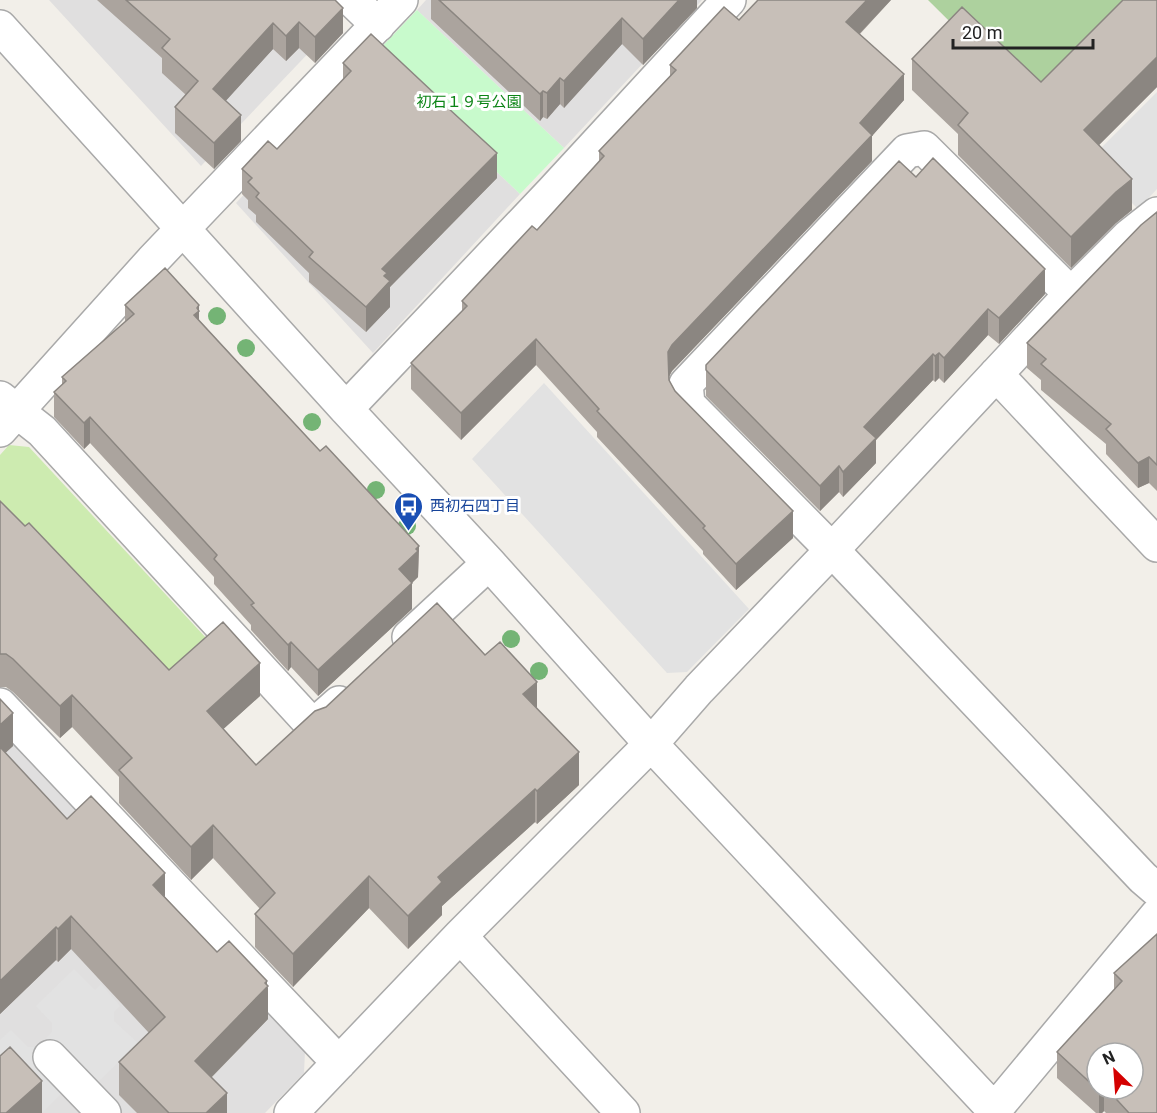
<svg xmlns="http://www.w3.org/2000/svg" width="1157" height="1113" font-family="Roboto,'Noto Sans JP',sans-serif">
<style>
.residential{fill:#e0dfdf}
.grass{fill:#cdebb0}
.forest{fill:#add19e}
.park{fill:#c8facc}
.parking{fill:#e2e2e2}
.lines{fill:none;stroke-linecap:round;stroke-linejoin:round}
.minor-casing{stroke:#a9a9a9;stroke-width:36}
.minor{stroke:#fff;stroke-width:33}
.tree{fill:#74b475}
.wall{fill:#aba49e;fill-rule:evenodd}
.shaded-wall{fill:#8b8681}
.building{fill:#c7bfb8;stroke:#8b8681;stroke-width:1.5}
.labels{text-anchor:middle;stroke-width:6;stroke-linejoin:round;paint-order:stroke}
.park-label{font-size:15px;fill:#0c8416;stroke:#fff}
.transit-label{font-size:15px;fill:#164399;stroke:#fff;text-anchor:start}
</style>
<rect width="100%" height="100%" fill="#f2efe9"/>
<path class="residential" d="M49 0H329L338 22 201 166Z
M426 0H702L564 148 417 10Z
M374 55 520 194 373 353 236 203Z
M0 729 305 1051 304 1073 265 1113H0Z"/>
<path class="grass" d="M9 445 29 447 220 653 168 699 0 521V455Z"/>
<path class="forest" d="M928 0H1141L1035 106Z"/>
<path class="park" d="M417 10 564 148 520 194 374 55Z"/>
<path class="parking" d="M1157 92V189L1138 209 1089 160Z
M544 383 749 609 687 672 667 673 472 459Z
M74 969 95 990 101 984 120 1006 114 1012V1021L138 1043 97 1083 63 1092 42 1113H28L0 1068V1040L11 1030 28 1047H37L52 1032V1023L36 1006Z"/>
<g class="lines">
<defs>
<path id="minor" d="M352 0 378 25
M0 27 346 409 489 563 651 744 997 1113
M1071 294 924 148 907 151 686 384 688 404 832 550 1143 878 1157 890
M996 374 1157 545
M0 398 42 431 313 726 339 703
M346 409 552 192 729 0
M0 430 152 261 401 0
M409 637 489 563
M0 705 339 1063
M460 936 623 1113
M50 1057 104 1113
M291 1113 460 936 651 744 699 689 832 550 1071 294 1129 236 1157 214
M992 1113 1157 915"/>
</defs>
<use href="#minor" class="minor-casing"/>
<use href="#minor" class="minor"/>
</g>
<g class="tree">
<circle cx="217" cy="316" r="9"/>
<circle cx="246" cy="348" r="9"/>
<circle cx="312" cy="422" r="9"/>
<circle cx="376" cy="490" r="9"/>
<circle cx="407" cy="526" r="9"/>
<circle cx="511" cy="639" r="9"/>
<circle cx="539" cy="671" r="9"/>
</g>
<path class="wall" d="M97 0H335L343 33 315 63 299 48 286 61 273 49 225 101 241 141 214 169 175 133V107L186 95 162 73V58Z
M431 0H697V8L643 65 622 44 564 108 560 104 547 119 543 117 540 121 431 19Z
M891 0 860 34 904 100 872 136V161L672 371 669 377V380L675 391 793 538 736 590 703 554V551L597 437V432L536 365 461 440 411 389V363L462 311V301L537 230 599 162V151L670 76V65L739 20Z
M912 59 1041 82 1157 87 1099 145 1132 210 1116 223 1071 268 958 155V134L912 90Z
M343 63 436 98 497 178 390 287V307L366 332 309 282V273L256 222V215L248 208V200L242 194V169L277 149 343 80Z
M1157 212V491L1149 483 1138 488 1106 454V444L1041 390V380L1027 368V343Z
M1045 294 999 344 988 335 944 383 939 378 935 382 933 380 876 440V463L843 497 839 492 820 511 706 396V365Z
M125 305 199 320 320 451 419 546 418 577 412 583V609L318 696 291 667 288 671 251 630V625L214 584V577L90 443 84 449 54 417V392L62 385V377L125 322Z
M0 501 169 670 260 696 223 729 256 765 485 655 537 708 579 785 537 824 535 822 442 906V915L408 949 369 908 293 987 255 947V914L260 909 213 858 191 880 119 803V777L72 727 60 738 13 692 6 687H0Z
M0 699 13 746 5 753 67 819 165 897 217 952 267 984 268 1019 211 1078 227 1113H137L119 1095V1062L149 1033 71 949 58 962 56 960 0 1014Z
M1157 934V1113H1106L1104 1111 1102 1113H1096L1057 1078V1052L1114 990V973ZM1133 1053V1089H1097Z"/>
<path class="shaded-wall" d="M679 0H697V8L643 65V39Z
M867 0H891L846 48V22Z
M343 8V33L315 63V37Z
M622 18V44L564 108V81Z
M299 22V48L286 61V36Z
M273 23V49L213 115V89Z
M1157 57V87L1084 160V130Z
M904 74V100L872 136V161L672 371 668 378V352L672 345 860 123Z
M560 78V104L547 119V93Z
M543 91V117L540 121V94Z
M241 115V141L214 169V143Z
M497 153V178L390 287V307L366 332V307L382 269Z
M1132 179V210L1116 223 1071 268V237L1116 192Z
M1045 269V294L999 344V318Z
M199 305V330L194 315 197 308Z
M988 309V335L944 383V358Z
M536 339V365L461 440V413Z
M939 353V378L935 382V356Z
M933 354V380L876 440V463L843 497V472L864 427Z
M90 417V443L84 449V423Z
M1149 457V483L1138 488V463Z
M839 466V492L820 511V486Z
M793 511V538L736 590V564Z
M419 546 418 577 399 595V569Z
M412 583V609L318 696V670Z
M291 642V667L288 671V645Z
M260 663V696L207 744V711Z
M537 682V715L523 694Z
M72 695V727L60 738V706Z
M13 713V746L0 758V725Z
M579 752V785L537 824V791Z
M535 789V822L442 906V915L408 949V916L438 877Z
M213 825V858L191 880V847Z
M165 873V906L153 885Z
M369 876V908L293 987V954Z
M71 916V949L58 962V929Z
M56 927V960L0 1014V981Z
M267 981V988L268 986V1019L195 1094V1061Z
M42 1081V1113H6Z
M1101 1089H1104V1111L1102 1113H1099V1091Z
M227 1093V1113H206Z"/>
<path class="building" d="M126 0H335L343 8 315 37 299 22 286 36 273 23 213 89 241 115 214 143 175 107 198 81 162 48 170 39Z
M439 0H679L643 39 622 18 564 81 560 78 547 93 543 91 540 94Z
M758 0H867L846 22 904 74 860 123 872 135 672 345 668 352 669 380 675 391 793 511 736 564 703 528 705 526 597 411 599 409 536 339 461 413 411 363 467 306 462 301 532 226 537 230 604 156 599 151 676 70 670 65 724 7 739 20Z
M1123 0H1157V57L1084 130 1132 179 1116 192 1071 237 958 125 968 113 912 59 962 7 1041 82Z
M371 34 436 95 435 96 497 153 382 269 387 273 384 276 390 281 366 307 309 257 313 252 256 197 259 193 248 182 252 178 242 169 268 141 277 149 351 71 343 63Z
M933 158 1045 269 999 318 988 309 944 358 939 353 935 356 933 354 864 427 876 438 843 472 839 466 820 486 706 370V365L899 161 916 177Z
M1157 212V465L1149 457 1138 463 1106 429 1111 424 1041 364 1046 359 1027 343 1141 225Z
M165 268 199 305 197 308 199 311 194 315 267 394 320 451 326 446 419 546 416 549 418 551 399 569 412 583 318 670 291 642 288 645 251 605 254 603 214 559 217 555 90 417 84 423 54 392 66 381 62 377 134 314 125 305Z
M0 501 25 526 29 523 169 670 223 622 260 663 207 711 256 765 315 711 326 707 437 603 485 655 500 642 537 682 523 694 579 752 537 791 535 789 438 877 442 882 408 916 369 876 293 954 255 914 275 893 213 825 191 847 119 770 132 758 72 695 60 706 13 659 6 654H0Z
M0 699 13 713 0 725Z
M0 747 67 819 91 796 165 873 153 885 217 952 229 941 267 981 265 983 268 986 195 1061 227 1093 206 1113H169L119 1062 165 1017 71 916 58 929 56 927 0 981Z
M1157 934V1113H1129L1107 1089H1133V1053H1097V1089L1057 1052 1122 981 1114 973Z
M10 1047 42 1081 6 1113H0V1056Z"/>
<defs>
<symbol id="bus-pin" viewBox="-11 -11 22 30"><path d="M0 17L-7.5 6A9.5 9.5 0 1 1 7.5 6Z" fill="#1a4fb4" stroke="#fff"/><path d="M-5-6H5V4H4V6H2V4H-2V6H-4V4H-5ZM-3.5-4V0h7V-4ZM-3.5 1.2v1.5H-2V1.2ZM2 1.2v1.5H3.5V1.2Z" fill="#fff"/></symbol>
</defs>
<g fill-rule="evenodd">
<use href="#bus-pin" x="392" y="490" width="33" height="45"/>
</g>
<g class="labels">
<g class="park-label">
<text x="469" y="107">初石１９号公園</text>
</g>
<g class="transit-label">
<text x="430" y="511">西初石四丁目</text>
</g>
</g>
<g transform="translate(1115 1071) rotate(335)"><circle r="28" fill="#ffffff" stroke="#a7a7a7" stroke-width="1.5"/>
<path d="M0-4.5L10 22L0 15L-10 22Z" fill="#d40000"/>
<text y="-9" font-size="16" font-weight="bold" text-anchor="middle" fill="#222222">N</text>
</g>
<path d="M953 39v9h140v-9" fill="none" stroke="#222222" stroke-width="3"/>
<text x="962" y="39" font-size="18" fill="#222222" stroke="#ffffff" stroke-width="4.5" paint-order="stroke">20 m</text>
</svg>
